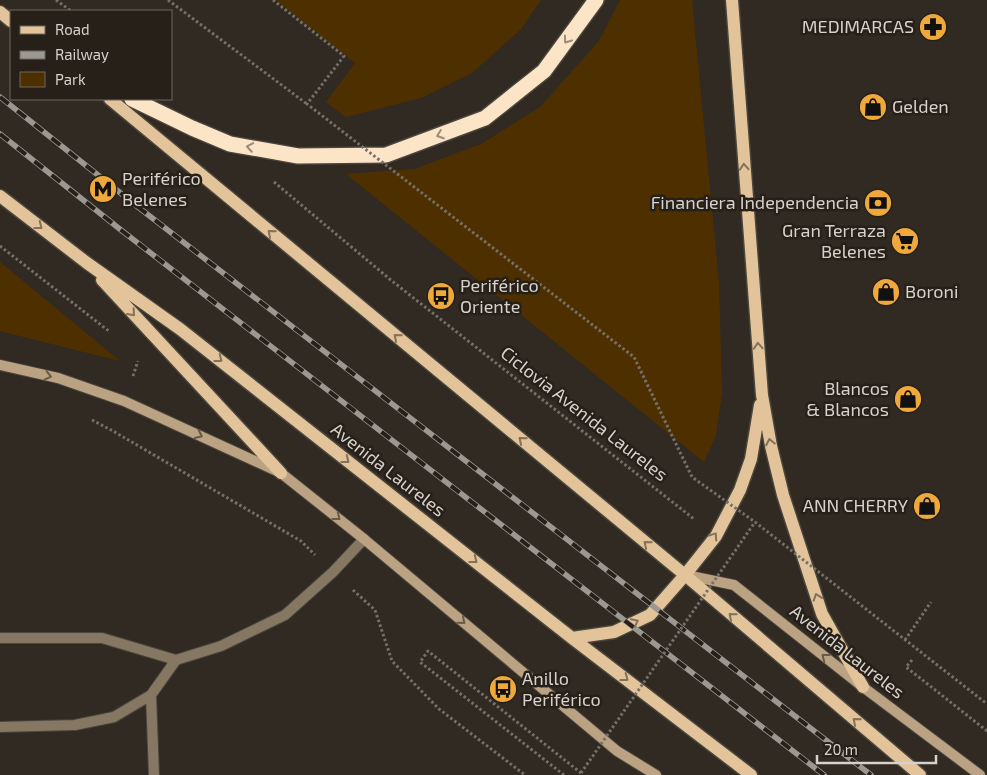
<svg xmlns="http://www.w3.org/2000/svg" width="987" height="775" font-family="'Exo 2',sans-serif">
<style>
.green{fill:#4e3000}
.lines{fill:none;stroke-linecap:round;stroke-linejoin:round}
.service-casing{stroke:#4a453d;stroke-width:12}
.pedestrian-casing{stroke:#4a453d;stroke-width:12}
.secondary-casing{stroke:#4a453d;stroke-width:12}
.primary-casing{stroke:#4a453d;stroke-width:15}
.motorway-casing{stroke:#4a453d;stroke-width:18}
.path{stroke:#76706a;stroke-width:3;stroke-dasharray:2.5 2.5;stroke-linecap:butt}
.service{stroke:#867763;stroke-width:10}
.pedestrian{stroke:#867763;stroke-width:10}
.secondary{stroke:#bba282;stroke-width:10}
.primary{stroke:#e3c399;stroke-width:12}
.motorway{stroke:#fce4c7;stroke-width:15}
.rail-casing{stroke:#9b9791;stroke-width:5.5}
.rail{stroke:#262018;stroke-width:4;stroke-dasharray:11;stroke-linecap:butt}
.path-bridge{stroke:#76706a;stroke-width:3;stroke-dasharray:2.5 2.5;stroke-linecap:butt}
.oneway{stroke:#9c8c78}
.oneway2{stroke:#847258}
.oneway3{stroke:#695a48}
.labels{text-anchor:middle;stroke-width:5;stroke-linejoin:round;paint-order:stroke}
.poi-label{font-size:18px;fill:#d5d1cc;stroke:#262018;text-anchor:end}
.street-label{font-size:18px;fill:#d5d1cc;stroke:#262018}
</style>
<rect width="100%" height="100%" fill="#302a22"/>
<path class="green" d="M276 0H541L521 29 472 73 421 98 346 117 326 102 355 63Z
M620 0H692L719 283 722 393 716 435 704 462 346 174 415 169 483 143 540 107 599 41Z
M0 262 120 361 0 331Z"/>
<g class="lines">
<defs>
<path id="service" d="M0 638H102L176 660 221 646 285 615 333 572 364 539
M0 727 75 725 114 717 151 695 176 660"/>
<path id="pedestrian" d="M151 695 154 775"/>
<path id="secondary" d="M0 365 58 378 124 401 281 473 364 539 617 751 656 775
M686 575 734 585 863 687 980 775"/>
<path id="primary" d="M732 0 762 395 771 446 783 495 822 614 863 687
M0 12 11 21
M110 99 685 575 920 775
M0 196 87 263 180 329 572 638 751 775
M102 280 281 473
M572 638 614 632 650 615 685 575 716 536 740 490 751 459 760 405"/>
<path id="motorway" d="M132 99 192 128 230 144 298 156 386 155 485 118 544 71 596 0"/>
</defs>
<use href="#service" class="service-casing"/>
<use href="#pedestrian" class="pedestrian-casing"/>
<use href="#secondary" class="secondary-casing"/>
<use href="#primary" class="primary-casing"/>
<use href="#motorway" class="motorway-casing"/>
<path class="path" d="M56 0 71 11
M168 0 307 104
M274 182 392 281 694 519
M0 246 110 332
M133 376 138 361
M92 420 113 431 301 541 315 555
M353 590 375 610 392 661 439 709 525 775
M905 640 931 602
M912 660 906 667 987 731
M564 775 420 662 428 651 581 773"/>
<use href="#service" class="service"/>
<use href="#pedestrian" class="pedestrian"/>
<use href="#secondary" class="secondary"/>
<use href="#primary" class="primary"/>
<use href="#motorway" class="motorway"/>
<defs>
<path id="rail" d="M0 97 138 207 871 775
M0 134 121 230 824 775"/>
</defs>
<use href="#rail" class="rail-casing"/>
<use href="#rail" class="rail"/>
<path class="path-bridge" d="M273 0 344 56 307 104 634 357 692 477 755 522 987 704
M581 773 755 522"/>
</g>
<defs><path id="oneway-chevron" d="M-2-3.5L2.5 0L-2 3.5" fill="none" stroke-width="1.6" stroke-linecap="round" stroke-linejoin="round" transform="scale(1.25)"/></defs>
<g class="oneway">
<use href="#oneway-chevron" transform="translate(567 40) rotate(126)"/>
<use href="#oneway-chevron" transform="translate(440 135) rotate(160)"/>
<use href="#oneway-chevron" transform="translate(250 147) rotate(-170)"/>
</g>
<g class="oneway2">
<use href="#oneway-chevron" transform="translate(744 167) rotate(-94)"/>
<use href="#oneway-chevron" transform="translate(39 226) rotate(38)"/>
<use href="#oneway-chevron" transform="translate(271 233) rotate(-140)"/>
<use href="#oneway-chevron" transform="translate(132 313) rotate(48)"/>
<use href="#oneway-chevron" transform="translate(397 337) rotate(-140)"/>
<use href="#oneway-chevron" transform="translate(758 346) rotate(-94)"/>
<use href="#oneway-chevron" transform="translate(219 359) rotate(38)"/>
<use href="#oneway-chevron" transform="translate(522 440) rotate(-140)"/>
<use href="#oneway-chevron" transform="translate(770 442) rotate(-101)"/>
<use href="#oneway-chevron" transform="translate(346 460) rotate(38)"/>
<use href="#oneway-chevron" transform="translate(714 536) rotate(-56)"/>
<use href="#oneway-chevron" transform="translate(647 544) rotate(-140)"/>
<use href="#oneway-chevron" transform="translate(474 560) rotate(38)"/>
<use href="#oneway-chevron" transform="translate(817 597) rotate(-109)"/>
<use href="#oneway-chevron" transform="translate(732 616) rotate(-140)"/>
<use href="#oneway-chevron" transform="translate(635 622) rotate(-26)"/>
<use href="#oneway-chevron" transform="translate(625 678) rotate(37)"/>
<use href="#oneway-chevron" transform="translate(856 721) rotate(-140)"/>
</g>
<g class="oneway3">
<use href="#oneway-chevron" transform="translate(48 376) rotate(13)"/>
<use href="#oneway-chevron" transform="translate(199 435) rotate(25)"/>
<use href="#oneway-chevron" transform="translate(337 517) rotate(38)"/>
<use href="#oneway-chevron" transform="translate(462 621) rotate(40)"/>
<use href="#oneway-chevron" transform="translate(825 657) rotate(-142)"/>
</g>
<defs>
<symbol id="pharmacy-disc" viewBox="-11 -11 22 22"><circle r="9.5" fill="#eea83c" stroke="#262018"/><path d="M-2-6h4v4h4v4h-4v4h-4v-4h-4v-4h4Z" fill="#111"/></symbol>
<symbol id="shop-disc" viewBox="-11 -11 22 22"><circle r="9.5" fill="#eea83c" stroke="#262018"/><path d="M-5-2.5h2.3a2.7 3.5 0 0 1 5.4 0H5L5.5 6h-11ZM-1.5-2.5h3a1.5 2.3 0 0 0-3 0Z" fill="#111"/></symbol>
<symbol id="metro-disc" viewBox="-11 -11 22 22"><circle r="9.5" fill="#eea83c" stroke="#262018"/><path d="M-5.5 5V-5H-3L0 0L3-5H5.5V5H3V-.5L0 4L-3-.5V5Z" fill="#111"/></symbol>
<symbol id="bank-disc" viewBox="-11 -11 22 22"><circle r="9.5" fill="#eea83c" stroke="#262018"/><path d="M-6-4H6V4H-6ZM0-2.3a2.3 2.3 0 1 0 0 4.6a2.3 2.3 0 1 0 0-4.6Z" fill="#111"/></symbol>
<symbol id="supermarket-disc" viewBox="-11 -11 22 22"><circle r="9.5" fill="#eea83c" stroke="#262018"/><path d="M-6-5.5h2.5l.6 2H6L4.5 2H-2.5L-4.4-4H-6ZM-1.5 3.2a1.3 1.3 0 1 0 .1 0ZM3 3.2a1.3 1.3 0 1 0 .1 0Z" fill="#111"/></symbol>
<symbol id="bus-disc" viewBox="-11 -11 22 22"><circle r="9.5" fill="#eea83c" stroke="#262018"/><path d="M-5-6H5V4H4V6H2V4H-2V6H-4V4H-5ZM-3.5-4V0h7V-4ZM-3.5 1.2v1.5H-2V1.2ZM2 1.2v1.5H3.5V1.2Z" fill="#111"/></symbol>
</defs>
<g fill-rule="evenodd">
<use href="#pharmacy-disc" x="917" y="11" width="32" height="32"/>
<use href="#shop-disc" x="857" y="91" width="32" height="32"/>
<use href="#metro-disc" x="87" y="173" width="32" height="32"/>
<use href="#bank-disc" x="862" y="187" width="32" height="32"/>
<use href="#supermarket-disc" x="889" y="225" width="32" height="32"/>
<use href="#shop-disc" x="870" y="276" width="32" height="32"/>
<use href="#bus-disc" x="425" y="280" width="32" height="32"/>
<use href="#shop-disc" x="892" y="383" width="32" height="32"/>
<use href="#shop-disc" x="911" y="490" width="32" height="32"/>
<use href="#bus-disc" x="487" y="673" width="32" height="32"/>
</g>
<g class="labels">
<g class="poi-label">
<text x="914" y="33">MEDIMARCAS</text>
<text x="892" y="113" text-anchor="start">Gelden</text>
<text x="122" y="185" text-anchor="start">Periférico<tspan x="122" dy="21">Belenes</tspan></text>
<text x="859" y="209">Financiera Independencia</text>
<text x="886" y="237">Gran Terraza<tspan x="886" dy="21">Belenes</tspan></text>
<text x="460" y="292" text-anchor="start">Periférico<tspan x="460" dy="21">Oriente</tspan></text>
<text x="905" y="298" text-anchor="start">Boroni</text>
<text x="889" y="395">Blancos<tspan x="889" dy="21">&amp; Blancos</tspan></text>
<text x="908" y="512">ANN CHERRY</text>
<text x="522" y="685" text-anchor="start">Anillo<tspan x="522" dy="21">Periférico</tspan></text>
</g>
<g class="street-label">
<text transform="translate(584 414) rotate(38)" y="6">Ciclovia Avenida Laureles</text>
<text transform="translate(388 470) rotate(38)" y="6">Avenida Laureles</text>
<text transform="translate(847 652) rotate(38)" y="6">Avenida Laureles</text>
</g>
</g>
<rect x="10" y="10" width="162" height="90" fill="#262018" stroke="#6c6760"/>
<rect x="20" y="26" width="25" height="8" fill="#e3c399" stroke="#6c6760"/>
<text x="55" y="35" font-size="15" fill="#d5d1cc">Road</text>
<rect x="20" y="51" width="25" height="8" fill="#9b9791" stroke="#6c6760"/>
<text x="55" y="60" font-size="15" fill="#d5d1cc">Railway</text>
<rect x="20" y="72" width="25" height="15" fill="#4e3000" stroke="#6c6760"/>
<text x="55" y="85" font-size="15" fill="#d5d1cc">Park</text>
<path d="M817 755v8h119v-8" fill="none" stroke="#d5d1cc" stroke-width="2.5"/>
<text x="824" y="755" font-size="15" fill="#d5d1cc" stroke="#262018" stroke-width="4" paint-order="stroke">20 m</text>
</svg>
